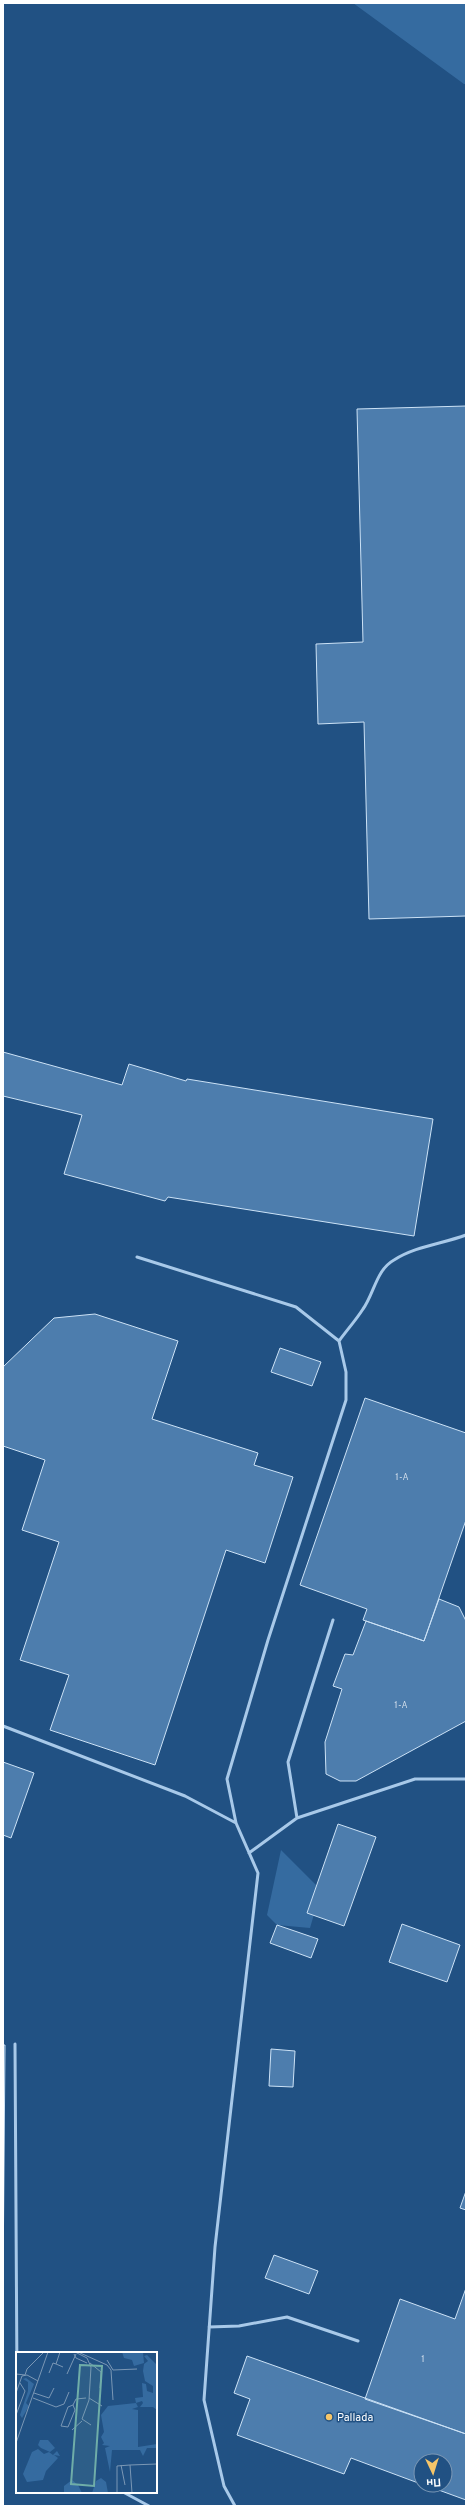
<svg xmlns="http://www.w3.org/2000/svg" width="469" height="2509" font-family="Overpass,sans-serif">
<style>
.green{fill:#356ba0}
.building{fill:#4d7dad;stroke:#cce2f6}
.lines{fill:none;stroke-linecap:round;stroke-linejoin:round}
.service{stroke:#a8c9e9;stroke-width:3}
.poi-dot{fill:#f5c569;stroke:#215183;stroke-width:1.5}
.labels{text-anchor:middle;stroke-width:3;stroke-linejoin:round;paint-order:stroke}
.number-label{font-size:9px;fill:#d2deea}
.poi-label{font-size:11px;fill:#fff;stroke:#215183;text-anchor:start}
.inset-road{fill:none;stroke:#7a97b5;stroke-width:1}
.view{fill:#6fada8;fill-opacity:0.15;stroke:#6fada8;stroke-width:2}
.inset-edge{fill:none;stroke:#fff;stroke-width:2}
</style>
<rect width="100%" height="100%" fill="#215183"/>
<path class="green" d="M353 3H466V84H464Z
M281 1850 321 1890 310 1928 277 1925 267 1915Z"/>
<path class="building" d="M466 406V916L369 919 364 722 318 724 316 644 363 642 357 409Z
M3 1052 122 1085 129 1064 186 1081 187 1079 433 1119 414 1236 168 1197 165 1201 64 1174 82 1115 3 1096Z
M95 1314 178 1341 152 1419 258 1453 254 1465 293 1477 265 1563 226 1550 155 1765 50 1730 69 1675 20 1660 59 1542 22 1530 45 1460 3 1446V1367L54 1318Z
M280 1348 321 1362 312 1386 271 1372Z
M365 1398 466 1433V1520L424 1641 363 1620 367 1609 300 1585Z
M439 1599 459 1607 466 1621V1721L356 1781H340L326 1774 325 1742 342 1689 333 1686 345 1654 353 1655 366 1621 424 1641Z
M3 1762 34 1773 11 1838 3 1835Z
M338 1824 376 1837 344 1926 307 1913Z
M402 1924 460 1945 447 1982 389 1962Z
M277 1925 318 1939 311 1958 270 1943Z
M3 2045H5L3 2286Z
M271 2049 295 2051 293 2087 269 2086Z
M466 2191V2210L460 2208Z
M274 2255 318 2271 309 2294 265 2278Z
M466 2288V2434L365 2399 400 2299 455 2319Z
M247 2356 466 2434V2500L425 2485H445V2461H421V2484L351 2458 344 2474 237 2435 250 2399 234 2393Z"/>
<g class="lines">
<path class="service" d="M137 1257 296 1307 339 1341 346 1372V1400L268 1640 227 1779 236 1823 258 1873 215 2247 204 2400 224 2486 235 2506
M339 1341C347 1330 356 1320 363 1309 374 1294 376 1270 394 1260 416 1246 442 1244 466 1235
M3 1726 185 1796 236 1823
M297 1818 415 1779H466
M249 1853 297 1818 288 1762 333 1620
M15 2044 17 2381
M209 2327 239 2326 287 2317 358 2341
M123 2492 149 2506"/>
</g>
<circle class="poi-dot" cx="329" cy="2417" r="4"/>
<g class="labels">
<g class="number-label">
<text x="402" y="1480">1-А</text>
<text x="401" y="1708">1-А</text>
<text x="423" y="2362">1</text>
</g>
<g class="poi-label">
<text x="337" y="2421">Pallada</text>
</g>
</g>
<g transform="translate(16 2352)">
<rect width="141" height="141" fill="#215183"/>
<path d="M106 0H127L128 11 118 14 116 8 108 6ZM131 3 141 13V58L137 55H124L127 51 126 49 120 51 122 55 116 57 122 58V95L141 92V96H131L127 104 124 98H96L94 120 89 96 94 94 86 93 88 91 85 85 88 80 85 63 92 54 120 51 119 46 127 45 126 31 130 32 131 39 137 41V34L129 29 127 19 128 12 132 9 128 4ZM10 26 18 32 10 51 13 54 6 66 4 63 12 39V30L7 27ZM24 88H32L39 96 34 100 25 96 22 93ZM22 97 28 102 33 100 37 103 41 99 44 104 38 103 42 106 30 119 27 128 11 130 7 122 16 100ZM85 126 90 130 92 141H76L80 129ZM56 128 62 133 66 141H48V134Z" fill="#356ba0"/>
<path class="inset-road" d="M44 0 40 12 47 15M59 0 71 6 75 15 73 48 66 67 75 73M62 0 91 13 95 18 97 48M58 2 60 6 71 11M91 8 97 18 121 17M74 11 85 20 84 36M33 21 37 11 40 12M0 22 9 23 11 17 28 0M51 22 60 2M0 41 6 24 11 23 22 29M18 41 33 46 38 36M17 46 40 55 48 52 53 40M73 46 86 54M57 53 52 55 45 74 52 75 59 58 57 53 60 47 70 46M0 63 9 39 4 31M56 78 66 69M0 91 32 0M105 113 109 133M114 113 141 112M101 141V114L114 113 116 141"/>
<path class="view" d="M64 13 86 14 78 134 55 132Z"/>
<rect width="141" height="141" class="inset-edge"/>
</g>
<rect width="469" height="2509" fill="none" stroke="#ffffff" stroke-width="8"/>
<g transform="translate(433 2473) rotate(176)"><circle r="19" fill="#215183" stroke="#7a97b5"/>
<path d="M0-3L7 15L0 10L-7 15Z" fill="#f5c569"/>
<text y="-6" font-size="11" font-weight="bold" text-anchor="middle" fill="#ffffff">Пн</text>
</g>
</svg>
